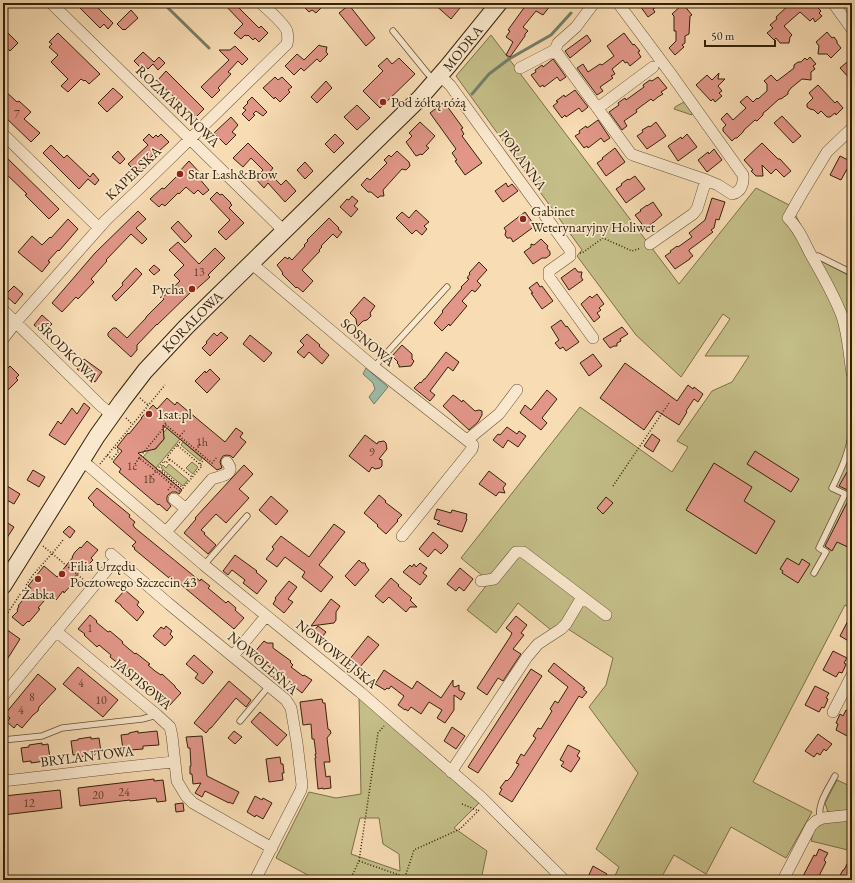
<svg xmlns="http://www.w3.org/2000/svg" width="855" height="883" font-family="'EB Garamond',serif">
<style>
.green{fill:#c4be88;stroke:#7c7048;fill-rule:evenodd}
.water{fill:#9ebcaa;stroke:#737e69}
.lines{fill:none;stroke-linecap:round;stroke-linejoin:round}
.stream{stroke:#737e69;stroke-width:3}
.building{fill:#e19688;stroke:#332208}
.lane-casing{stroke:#645033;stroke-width:7}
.street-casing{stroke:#645033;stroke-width:12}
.secondary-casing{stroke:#332208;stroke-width:18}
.path{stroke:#332208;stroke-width:1.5;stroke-dasharray:1 2;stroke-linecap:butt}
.lane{stroke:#fae8ce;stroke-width:5.5}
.street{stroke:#fae8ce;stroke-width:11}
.secondary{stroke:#fae8ce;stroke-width:16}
.poi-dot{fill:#8f2418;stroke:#fae8ce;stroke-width:1.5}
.labels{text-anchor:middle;stroke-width:3.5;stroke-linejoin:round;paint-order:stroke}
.number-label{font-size:12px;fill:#5e3f28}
.street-label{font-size:14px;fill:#332208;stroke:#fae8ce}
.poi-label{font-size:14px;fill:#332208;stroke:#fae8ce;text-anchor:start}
</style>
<rect width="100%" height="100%" fill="#f8dcb4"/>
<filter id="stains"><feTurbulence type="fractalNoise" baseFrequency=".005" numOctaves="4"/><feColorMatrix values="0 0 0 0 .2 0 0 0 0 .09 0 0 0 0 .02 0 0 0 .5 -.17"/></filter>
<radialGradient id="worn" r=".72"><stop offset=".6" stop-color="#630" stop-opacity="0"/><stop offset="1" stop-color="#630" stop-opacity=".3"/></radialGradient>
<path class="green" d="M491 35 679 284 756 188 791 206 811 246 817 259 852 277V609L845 605 753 782 812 812 786 858 731 827 706 874 674 855 660 880H613L619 867 596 849 638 773 589 707 606 685 613 658 568 629 551 630 518 603 496 633 467 610 486 586 484 577 461 558 580 407 672 472 688 447 677 441 712 391 732 382 749 356H705L730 319 723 314 681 377 636 335 577 256 582 250 456 76Z
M684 102 692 113V115L674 109 675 107Z
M167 428 180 439 156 468 143 457 151 448 153 449H156L164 439V436L162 435Z
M183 442 202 458 200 461 181 445Z
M192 462 198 467 193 474 186 468Z
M169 464 188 480 183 486 161 468 163 465 166 468Z
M359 696 479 803 454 828 487 851 481 880H317L276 858 309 792 336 798 361 794ZM360 818H379L383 844 399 854 400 871 351 854Z
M837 780 852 787V810L828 812 825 803Z
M852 820V851L811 841 814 830 826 821Z"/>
<path class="water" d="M366 368 388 387 374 404 369 397 375 389 373 383 363 374Z"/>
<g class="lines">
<path class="stream" d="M163 3 209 48
M472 94 489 74 509 59 551 35 571 13"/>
</g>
<path class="building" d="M75 3H103L98 8 113 23 108 29 104 24 100 28Z
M223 3H244L239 8 259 28 261 26 268 33 259 42 255 38 253 40 248 35 247 36 245 35 241 39 234 33 243 24Z
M300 3H326L316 13 312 10 309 12Z
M433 3H464L451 19Z
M521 3H546L550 6 543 15 536 11 523 27 528 31 525 34V36L510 57 506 55 513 42 506 37 510 31 508 30 526 5Z
M638 3H662L653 9 655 12 648 17Z
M791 3H816V6L821 11 819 13 822 16 815 22 813 18 810 21 800 12 784 26 792 35 790 37 789 43H780L776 38 774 40 767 33 773 28 770 25 777 19 776 17Z
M683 4 692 15 690 16 689 34 685 36V43L682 45 684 47 675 55 669 48 676 41V31H674V16L672 14Z
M349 5 375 38 366 46 339 13Z
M131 10 138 18 125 30 124 29 123 30 117 24Z
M827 32 832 38 834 37 837 41V43L841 48 831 58 827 54H818L819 46 816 42Z
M8 33 18 43 10 51 3 44V38Z
M58 33 100 74 89 84 85 80 84 81 81 79 68 92 61 86 68 79 51 62 58 55 49 47 52 44 49 42Z
M624 33 633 45 634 44 640 51 638 52 641 57 630 66 627 62 625 63 623 60 612 69 615 74 611 76 613 78 600 87 603 91 597 95 577 68 583 64 588 72 600 64 602 65 614 56 607 46Z
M587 35 591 41 570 58 565 51Z
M319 45 321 46 327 47 326 52 328 54 320 62 317 59 304 71 301 68 294 75 285 66 297 54 304 60Z
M235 46 248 59 242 65 238 61 228 72 231 74 218 88 220 90 212 98 201 87 229 60 219 50H230Z
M143 52 154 62 159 57 165 63 158 70 153 64 148 69 145 66 142 69 134 61Z
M810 57 816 64 813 66 815 69 811 72V80L802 79 791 88 788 92V94L781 99H779L767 110 763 113V115L757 121 755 120 744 130 743 132 737 138H735L732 141 723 131V128L726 125 721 119 727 113 733 120 746 108 740 102 747 96 753 102 757 98 758 99 767 91V84L764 81 771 75 777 81 785 75 794 68V65L798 62H801L805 58 807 60Z
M387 58 392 64 399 58 415 74 380 108 363 91 383 71 378 66Z
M852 58V81L840 68Z
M553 59 566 77 560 81 557 77 544 87 543 85 540 87 531 75 536 72 535 70 538 68 542 65 543 67Z
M166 71 204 109 194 119 174 97 157 81Z
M719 73 718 79H725L718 86 722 91 719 93 722 96 715 102 713 99 711 101 696 85 707 75 712 80Z
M275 77 278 80 282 77 292 87 288 90 290 92 280 102 275 97 274 99 263 88Z
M658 77 667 88 661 92 663 94 658 97 653 101 651 99 636 110 637 112 624 121 627 126 622 130 609 112 619 105 618 103 625 98 626 100 644 87 643 85 650 80 652 81Z
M326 81 332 88 317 103 311 97Z
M818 85 835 103 837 101 843 108 836 115 835 113 830 117H827L821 111 818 114 814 110 810 109 807 107V104L813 98 809 93Z
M113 88 123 97 107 112 98 103Z
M3 89 17 102 19 101 31 112 24 119 40 133 31 142 3 115Z
M575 90 588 107 582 112 579 108 566 117 565 115 562 118 553 106 558 102 556 101 564 95 565 97Z
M252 97 267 112 263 116 256 111 253 114 255 115 249 121 242 114 246 110 243 108 248 103 247 102Z
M444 102 463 128 461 129 464 134 462 136 482 163 465 175 455 161 457 160 452 153 456 149 430 113Z
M357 105 370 118 357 130 344 117Z
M782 116 801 136 793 143 774 123Z
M231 117 238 125 232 132 236 135 226 145 214 133Z
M598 120 610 138 604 142 601 138 588 148 587 146 584 148 575 136 580 133 579 131 586 126 587 128Z
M420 122 435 136 426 146 429 148 422 155 421 154 416 156 406 142 412 136 409 133Z
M656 122 666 136 647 149 637 136 643 132 642 130 649 126 650 127Z
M149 134 153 138 156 135 158 137 161 134 169 142 159 151 158 150 148 160 149 161 140 170 138 168 135 171 128 164 148 145 143 140Z
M335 134 344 143 334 153 325 144Z
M687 134 697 147 678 161 668 146 681 137 682 139Z
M248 143 273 168 269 173 281 185 286 180 296 191 285 202 268 183 264 188 255 178 263 170 251 158 243 167 233 158Z
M762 143 778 159H780L791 171 784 177 776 169 771 174 762 165 763 176H756L751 171 753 170 744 160Z
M51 145 64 158 67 155 90 177 93 173 99 180 95 185 88 179 79 189 43 153Z
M615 148 625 162 606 176 597 163 603 159 602 158Z
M714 149 722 160 707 172 698 160 708 152 709 154Z
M118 151 125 159 120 164 112 157Z
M397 151 409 162 410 166 406 170 402 169 383 190 384 196H380L378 198 371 192H368L361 185 367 178 370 180 387 163 384 160 389 155 391 157Z
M3 154 59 209 49 219 25 195 27 194 3 171Z
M840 156 852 162V171L847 169 841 180 830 175Z
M189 161 201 174 198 177 209 190 203 195 198 190 194 194 186 187 179 194 178 193 165 206 162 204 159 207 150 199 162 188 164 189 178 175 177 174Z
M305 162 313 171 305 179 297 170Z
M635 176 645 189 626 203 616 189 622 185 621 184 625 181 628 179 629 180Z
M506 183 508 187 512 184 518 191 503 202 495 191Z
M217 192 220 195 222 194 231 203H230L232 205 229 208 244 223 226 240 218 232 230 220 210 199Z
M352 196 358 201 354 206 358 209 351 217 340 207 347 199 349 200Z
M712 198 725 202 719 220 716 219 714 228 711 230 713 232 689 250V251L693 256 690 258V259L675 269 665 256 671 252 670 251 673 249 677 246 678 247 692 237 689 233 705 220Z
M653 202 662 215 654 222 645 228 635 215 641 211 640 210 643 208 647 205V206Z
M416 210 429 222 424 226 427 229 422 235 416 230 412 234 396 218 402 212 409 218Z
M138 211 146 219 136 228 147 239 142 244 131 234 106 260 107 261 91 279 94 282 78 299 76 297 62 312 52 303 95 253Z
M525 212 535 226 513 242 511 238H507L505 235 506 231 504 228Z
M329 218 339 228 338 229 342 232 337 238 333 234 321 246 322 247 319 250 320 251 302 270 313 281 303 292 297 287 296 288 282 274 283 273 277 265 285 257 288 259 289 257 292 260 305 246 304 245 308 241 307 240Z
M68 219 78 229 59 251 58 250 48 261 50 262 42 272 18 252 32 236 42 245 50 237 51 238Z
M178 221 192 236 185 243 171 228Z
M541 239 548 246 547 248 550 252V255L546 258H542L533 264 524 252 531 247V244L534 245Z
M178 242 199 264 215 248 225 258 208 275 210 277 192 293 191 292 157 325V324L137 345V350L131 357 108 336V333L113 328H116L127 338 146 318V317L164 299 162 298 180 281 174 275 184 265 169 250Z
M479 262 487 270 477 281 481 285 475 292 472 290 462 301 467 306 450 326 449 324 442 331 434 323 443 312 442 311 462 288 461 287 469 279 467 278 470 274 469 273Z
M154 265 160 270 154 275 149 270Z
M136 268 142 274 132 285 116 301 112 296 123 285 122 283Z
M575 268 578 272H582L581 277 583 280 569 290 561 278Z
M537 282 540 287 542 286 553 301 542 309 531 293H533L529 288Z
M14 286 23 294 15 304 5 295Z
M597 294 604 304 599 308 601 310 597 313 600 317 594 322 581 304 590 296 592 298Z
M364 297 375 306 370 313 371 316 367 320 363 321 357 327 356 319 350 313Z
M42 315 52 324 43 333 34 325Z
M561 320 566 327 567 326 579 342 566 351 563 347 560 349 555 343 559 340 551 327Z
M622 327 628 334 620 339 621 341 617 343V346H614L610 348 603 339Z
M221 332 228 338 210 356 202 348 207 343 206 342 214 333 217 336Z
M307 334 320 345 319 346 329 355 322 364 309 352 304 358 297 352 304 345 300 341Z
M250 335 272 353 264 362 243 344Z
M402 345 412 354V359L414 361 411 366 399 367V365L397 363 398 362 392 356Z
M446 352 459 362 453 371 448 367 430 391 435 395 430 401 414 388 420 382 421 383 424 379H425Z
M593 354 602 366 589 376 580 363Z
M84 359 102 372 95 382 77 369Z
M625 363 677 401 688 385 693 389 694 387 703 394 698 402 694 399 686 411 687 412 679 425 657 411 644 430 600 398Z
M3 365 7 369 10 366 19 375 16 378 18 380 7 391 3 387Z
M210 369 220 379 207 393 195 381 205 371 206 373Z
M547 390 557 399 542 418 547 423 541 430 520 413 525 405 531 410Z
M453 395 456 397 462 402 463 400 475 411 479 410 482 411V415L478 422 469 430 443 406Z
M167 398 175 405 177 402 225 442 236 428 243 433 240 437 246 442 233 458 231 456 227 455 223 456 221 459 220 462 222 468 217 470 163 425 164 439 155 449 138 453 182 490 179 494 176 492H172L168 495 167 497V501L171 506 167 511 159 504 158 505 119 472 121 469 113 462 122 451 117 447 128 433 129 434 142 418H141L153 405 157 409Z
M84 403 90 408 65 445 49 435 58 421 61 424 72 408 77 414Z
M507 427 517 434 519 431 526 436 518 447 508 440 503 448 493 440 498 434 500 435Z
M652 434 660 440 653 452 644 446Z
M365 435 377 444 378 442 384 441 386 443 387 449 379 459 382 460V466L380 468 375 469 372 467 369 472 349 456Z
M755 451 799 479 791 492 747 464Z
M714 463 752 487 744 501 775 521 756 554 686 510Z
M244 465 253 474 239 489 249 498 226 523 216 514 201 530 205 533 204 534 216 545 208 554 184 533 196 519 195 518Z
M33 470 45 477 39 487 27 480Z
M489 471 506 484 503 488 505 493 499 492 496 496 479 484Z
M847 472 852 475V492L839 486Z
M7 486 20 494 14 504 3 498V492Z
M97 488 130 515 129 517 135 522 133 525 135 528 200 581 201 579 210 586 208 588 226 603 228 601 236 608 235 610 244 618 234 629 173 578 170 576 169 578 134 549 135 548 132 546 136 542 93 505 94 504 88 498Z
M852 493V549L837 542 832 551 825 546Z
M379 495 386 501 385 502 402 515 397 520 398 521 386 534 377 526 378 525 364 513Z
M271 496 288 511 276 525 259 510Z
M606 497 613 503 603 514 597 508Z
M437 509 451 513 452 510 467 514 466 519H467L462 532 437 524 440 521 434 519Z
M3 520 14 527 3 544Z
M334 524 345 532 319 565 333 577 321 592 302 577 305 572 285 557 277 567 266 559 274 549 272 547 281 536 309 557Z
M69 526 75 531 70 538 63 532Z
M433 532 448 545 447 548 441 554 435 549 428 557 419 549Z
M87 541 98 550 91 558 93 560 84 569 83 568 71 581 73 583 64 593 63 591 56 600 50 594 38 608 40 609 29 622 28 621 23 626 12 617 18 611 17 610 19 606H18L29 592 31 588 28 586 44 566 57 577 73 557H72L75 552 80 547 81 548Z
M235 555 257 571 256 572 267 581 257 594 243 583 245 580 232 570 228 575 223 571Z
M787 558 799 565 802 559 810 564 798 583 782 573 783 571 780 569Z
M359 560 362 563H365L366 566 369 570 355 586 345 576Z
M420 563 427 568 423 573 427 576 420 585 403 572 410 565 412 567 414 564 416 567Z
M460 568 473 579 464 591 459 587 456 591 447 584Z
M391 578 399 585 398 586 412 598 410 600 417 607H410L406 612 389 597 383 603 375 596Z
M289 581 297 587 288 599 293 602 284 613 273 604 276 599 275 598Z
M125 590 139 602 137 605 144 612 137 621 121 606V605L115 601Z
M331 599 340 606 336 612V620L334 623 311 626Z
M852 613V643L840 636Z
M90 615 97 621 96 622 108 632 110 631 123 642 122 643 129 649 135 654 136 653 150 664 148 665 155 671 161 675 162 674 175 686V687L181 693 169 706 162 700 163 699 151 689 150 690 136 679 137 677 125 667 124 668 110 657 111 655 99 645 97 647 84 635 85 634 78 629Z
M516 616 527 625 521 633 524 635 513 649 521 654 503 681 498 678 487 695 477 688 510 637 512 633 506 628Z
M166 626 172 631 170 634 173 637 165 646 153 636 161 627 164 629Z
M318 626 326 632 320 640 311 634Z
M3 627 20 639 3 666Z
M368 636 379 645 359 668 349 660Z
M264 641 267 643H273V648L291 661 290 662 293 665 291 667 303 676 304 675 312 680 302 693 253 654Z
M833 651 847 658 844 663 846 664 844 669 842 673 839 672 836 677 823 670Z
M194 655 213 672 203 684 195 678 198 674 186 664Z
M554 663 585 688 583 689 587 692 582 698 579 696 512 802 499 794 502 789 500 788 506 780 507 781 511 777 519 764 516 763 521 754 524 756 536 738 533 736 538 728 541 729 552 711 550 709 555 701 558 703 568 687 548 671Z
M78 667 118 700 103 717 63 684Z
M531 669 542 676 478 773 468 767Z
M384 670 412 689 417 681 441 698 453 680V686L455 687 459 685V690L465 693 461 700 454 695V710L445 723 437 718 442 710 429 702 421 714 411 707 408 711 405 709V710L398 705 404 696 391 686 389 689 387 688 385 690 375 684Z
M38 674 56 689 39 707 38 711 33 715 22 728 17 724 14 728 7 722 10 718 5 714Z
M229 681 251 700 246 707 236 698 211 728H210L206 733 194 723Z
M815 686 829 693 826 698 828 699 826 704 824 708 822 707 819 712 805 705Z
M322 699 323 703H325L328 729 330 730 331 733 327 738 330 762H324L326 777 330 776 331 788 323 789V788L318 789 315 758H316L315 754H316L314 739H312L311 724 303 725 300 702Z
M846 710 852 713V731L849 737 836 730 838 724 836 723 840 714 843 716Z
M260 712 287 735 277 746 251 722Z
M452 727 465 736 456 749 444 741Z
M138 731V733L157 731 159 745 143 746V749L130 750 129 748 123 749 121 735 129 734V733Z
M234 731 242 737 235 744 228 738Z
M818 734 832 744 826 751 824 749 820 755 817 753 814 757 805 751Z
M202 736 207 776 239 792 233 804 229 802V803L205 791 202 797 195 793 201 783 193 784 192 774H190V766H191L190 748H188L186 737Z
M91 737V739L99 738 101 752 95 753V755L79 757V755H73L71 741 78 740V739Z
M42 743V745L48 744 50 758 44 759 45 761 31 763V761L23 762 21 748 29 747V745Z
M568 745 580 751 577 756 580 758 571 772 561 766 564 762 560 760Z
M280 757 281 764H283L284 773H282L283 780 269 782 266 759Z
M154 779V781L163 780 166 801 157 802 156 798 130 801V800L80 806 78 788Z
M60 790 62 808 3 815V798H5L4 796Z
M255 796 262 800 263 798 272 803 263 819 256 815 255 817 247 812Z
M183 803 184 811 176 812 175 804Z
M819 849 828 853 824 860 826 862 817 880H801L814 855 816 856Z
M852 854V880H840L841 878 839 877 843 870H844Z
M593 866 607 874 603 880H593L588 877Z"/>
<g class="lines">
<defs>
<path id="lane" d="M393 31 428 74 434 79
M813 257 818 256 852 273
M374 367 383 357 447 287
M852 373V390
M204 565 247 516
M814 573 826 552 819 548 845 494 832 488C842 468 850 450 852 428
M240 721 269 686
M3 740 42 736 62 728 142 719 157 715
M820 819C817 804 828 789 835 776"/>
<path id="street" d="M51 3 284 231
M594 3 576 27 558 43 555 50 631 154 633 155 706 180 718 185 732 194C741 192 744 184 743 175L671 74 618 3
M833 3 852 29
M520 68 555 50
M440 76 450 85 570 250V256L549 271V277L593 338
M598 108 653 67
M3 134 99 228
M650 244 693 214 697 209 706 180
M251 263 374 367 473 445 472 449 402 536
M3 310 100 405 112 415
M3 339 16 322 106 220 141 187 287 44C288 40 288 36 287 31 284 23 268 10 261 3
M852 373C849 354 848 334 842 316 834 295 822 274 811 255 804 242 799 228 788 218L801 195 827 152 852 128
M468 441 472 436 499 414 517 390
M81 461 90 467 204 565 360 692 391 719 481 797 564 880
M186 509 212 479C220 476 237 475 227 462
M166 532 186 509 174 499
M111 554 169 604 286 700 291 708 297 743 302 785 301 790 255 880
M481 581 494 579 516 552H523L606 615
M56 631 68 641 157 715 170 727 172 736 177 781 186 796 193 803 272 848
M233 656 266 616
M3 696 116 559
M833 712 852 675
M451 772 527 657 538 644 561 629 566 624 582 597
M3 781C60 775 117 767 175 762
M783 880 811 826 816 821 823 818 852 815"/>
<g id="secondary">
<path id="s1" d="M3 586 97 436 122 401 145 371 186 327 420 98 448 66 499 3"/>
</g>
</defs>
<use href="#lane" class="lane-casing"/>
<use href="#street" class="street-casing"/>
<use href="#secondary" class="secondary-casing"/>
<path class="path" d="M580 253H582L603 238 632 251 641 248
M140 398 148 405
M126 418 132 424
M164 420 166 425
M180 436 185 430
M177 445 183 439
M196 450 201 443
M107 455 112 459 119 451 114 447
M139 458 166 425 212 463 217 457
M100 464 165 385
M135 464 139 458 156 471 164 461 166 463 170 459
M200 464 205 458
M151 477 156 471 172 485
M613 486 669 403
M168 490 172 485 177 489
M179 491 181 489 160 471 161 470 183 488 202 466 177 445 167 457 192 477
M43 546 85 581
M3 620 33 575 56 549 63 540
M462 804 479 811
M359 861 405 877
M350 880 359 861 378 733 384 726
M406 880 405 877 414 850 460 829 480 809"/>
<use href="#lane" class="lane"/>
<use href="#street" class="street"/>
<use href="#secondary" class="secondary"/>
</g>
<g class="poi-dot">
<circle cx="383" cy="102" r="4"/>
<circle cx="180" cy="174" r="4"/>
<circle cx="523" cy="219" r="4"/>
<circle cx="192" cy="289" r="4"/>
<circle cx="149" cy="414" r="4"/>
<circle cx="62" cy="574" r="4"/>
<circle cx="38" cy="579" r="4"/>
</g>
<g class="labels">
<g class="number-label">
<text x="17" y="118">7</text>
<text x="199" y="276">13</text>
<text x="202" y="446">1h</text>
<text x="372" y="456">9</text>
<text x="132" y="470">1c</text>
<text x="149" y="483">1b</text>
<text x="90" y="632">1</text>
<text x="81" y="687">4</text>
<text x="32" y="701">8</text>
<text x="101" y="704">10</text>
<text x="21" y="714">4</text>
<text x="124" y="796">24</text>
<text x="98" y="799">20</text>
<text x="29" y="807">12</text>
</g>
<g class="street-label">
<text dy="5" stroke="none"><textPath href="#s1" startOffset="711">MODRA</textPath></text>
<text transform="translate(178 106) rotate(44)" y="5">ROZMARYNOWA</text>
<text transform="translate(523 160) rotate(54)" y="5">PORANNA</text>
<text transform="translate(133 173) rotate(-44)" y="5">KAPERSKA</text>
<text dy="5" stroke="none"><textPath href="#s1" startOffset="326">KORALOWA</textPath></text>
<text transform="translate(368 342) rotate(40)" y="5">SOSNOWA</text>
<text transform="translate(68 352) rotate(45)" y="5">ŚRODKOWA</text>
<text transform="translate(337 654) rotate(39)" y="5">NOWOWIEJSKA</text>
<text transform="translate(263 663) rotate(41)" y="5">NOWOLEŚNA</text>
<text transform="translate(143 684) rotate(40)" y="5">JASPISOWA</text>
<text transform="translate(87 756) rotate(-7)" y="5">BRYLANTOWA</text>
</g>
<g class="poi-label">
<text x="391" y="107">Pod żółtą różą</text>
<text x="188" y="179">Star Lash&amp;Brow</text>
<text x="531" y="216">Gabinet<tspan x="531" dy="16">Weterynaryjny Holiwet</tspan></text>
<text x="184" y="294" text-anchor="end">Pycha</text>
<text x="157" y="419">1sat.pl</text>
<text x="70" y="571">Filia Urzędu<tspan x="70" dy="16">Pocztowego Szczecin 43</tspan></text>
<text x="38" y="599" text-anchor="middle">Żabka</text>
</g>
</g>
<rect width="855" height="883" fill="none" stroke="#f8dcb4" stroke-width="16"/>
<rect x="4" y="4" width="847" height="875" fill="none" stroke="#332208" stroke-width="2"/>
<rect x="8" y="8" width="839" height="867" fill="none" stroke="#332208"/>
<path d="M705 40v6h70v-6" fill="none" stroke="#332208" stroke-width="2"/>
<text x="711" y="40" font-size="12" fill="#332208" stroke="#fae8ce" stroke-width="3" paint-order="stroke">50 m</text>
<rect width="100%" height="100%" filter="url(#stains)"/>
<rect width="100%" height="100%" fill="url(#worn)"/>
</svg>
